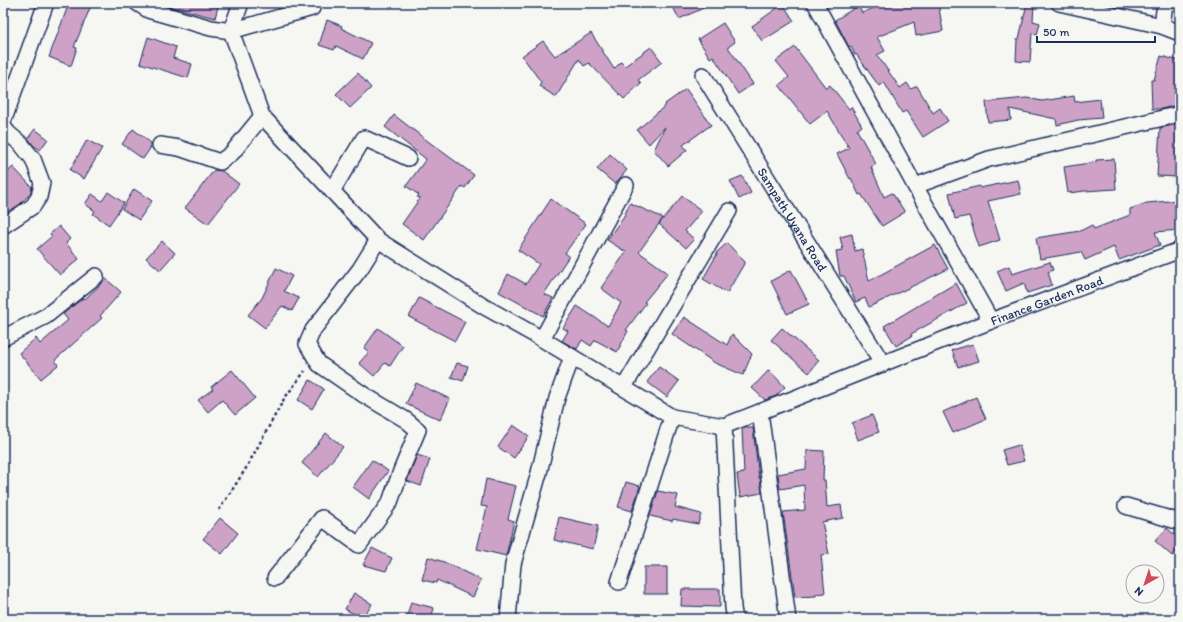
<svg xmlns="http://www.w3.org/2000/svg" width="1183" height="622" font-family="Itim,sans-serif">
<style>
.building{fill:#cda2c6;stroke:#1b2f5e}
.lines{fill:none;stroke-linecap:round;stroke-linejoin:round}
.minor-casing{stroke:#1b2f5e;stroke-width:18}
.path{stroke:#1b2f5e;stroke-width:2.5;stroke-dasharray:3 3;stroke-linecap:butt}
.minor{stroke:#f6f6f2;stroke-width:15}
.labels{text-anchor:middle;stroke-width:4;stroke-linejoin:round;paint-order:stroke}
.street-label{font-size:13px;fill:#1b2f5e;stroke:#f6f6f2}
</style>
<rect width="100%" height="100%" fill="#f6f6f2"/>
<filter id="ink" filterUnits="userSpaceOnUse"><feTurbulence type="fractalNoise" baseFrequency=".025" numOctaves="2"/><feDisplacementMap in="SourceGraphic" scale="8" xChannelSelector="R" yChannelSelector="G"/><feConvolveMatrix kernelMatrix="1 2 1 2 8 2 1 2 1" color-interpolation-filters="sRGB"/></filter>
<g filter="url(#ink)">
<path class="building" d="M69 3H92L74 47 77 48 71 66 49 57Z
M156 3H219L215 18Z
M671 3H715L679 19Z
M885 3H938L943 31 916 36 914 22 877 37 885 51 877 55 900 88 907 83 911 89 917 86 933 113 940 108 948 121 923 137 906 111 902 113 884 82 879 86 856 54 855 55 851 46 849 47 835 20 858 6 862 13Z
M1027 3 1034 4 1033 21 1040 23 1037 35 1032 33 1030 62 1016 61 1017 39H1019Z
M783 4 794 21 762 41 752 26Z
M327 20 342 26 341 28 371 43 363 59 336 46 334 50 319 45Z
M723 23 735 42 728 47 753 84 738 94 713 56 710 58 698 39Z
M591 33 614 69 621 62 625 66 651 47 662 62 638 80 641 83 624 99 589 63 584 66 579 59 556 97 539 86 541 82 522 56 543 41 555 56Z
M148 37 176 47 173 58 192 64 188 78 140 63Z
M795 47 826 88 830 85 849 109 851 107 862 126 857 130 876 164 871 167 884 197 892 193 905 212 882 226 861 194 859 195 851 178 850 179 837 154 849 148 827 111 810 124 779 85 789 77 776 61Z
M1161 56 1180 61V81L1177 80V105L1161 109H1152L1151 80H1154Z
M358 73 371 88 350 108 336 94Z
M686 89 711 125 683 145 687 150 668 166 654 150 665 127 649 144 637 130 666 105 665 104Z
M1074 96 1075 102 1100 99 1102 118 1078 120 1057 125 1056 119 1010 109 1011 120 988 122 986 102 1027 98 1042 101Z
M394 115 429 142 474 175 465 188 462 186 424 240 402 224 420 198 417 197 419 195 406 186 426 159 385 127Z
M1178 124V130H1180V177L1157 176 1160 128Z
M35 129 48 139 40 150 33 145 28 138Z
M133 129 151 143V147L143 159 122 144Z
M87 140 102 148 84 179 70 170Z
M610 154 627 170 615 184 597 169Z
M1114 159 1116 189 1085 191 1068 193 1064 167 1096 162V160Z
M13 167 32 187 30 194 19 205 3 215V176Z
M214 170 222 171 239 184 208 224 185 208Z
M742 176 751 193 739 199 730 181Z
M1018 180 1021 194 988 201 1000 240 979 247 969 216 955 219 949 193 980 186V188Z
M134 189 152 201 139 220 122 209Z
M108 192 124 203 109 225 93 214 95 211 85 204 92 194 102 201Z
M682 196 702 211 685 231 694 239 686 248 659 224Z
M551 199 586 224 565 253 569 256 544 294 553 298 543 316 499 292 508 274 526 284 539 264 518 250Z
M1180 200V230L1155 232 1160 245 1119 260 1114 247 1085 260 1081 252 1040 259 1036 238 1080 231 1092 225 1094 229 1130 215V209L1147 203Z
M630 203 663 218 639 252 668 273 644 302 646 303 626 330 628 331 617 352 595 340 591 346 582 340 577 349 562 341 568 331 563 328 577 306 608 326 621 303 601 288 626 252 607 240 624 216Z
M59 226 70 239 66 243 79 259 60 275 37 249 52 236 50 234Z
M852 234 855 251 862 249 869 281 935 245 948 269 869 307 865 298 856 302 844 276H840L836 251 843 250 840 237Z
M162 241 175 253 160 270 146 258Z
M727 243 745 262 727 293 703 279 717 254 716 253Z
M1050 262 1053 270 1048 272 1052 285 1027 293 1024 283 1006 291 997 271 1009 266 1012 274Z
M276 268 292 276 284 291 299 298 292 311 282 306 265 328 248 315 262 298Z
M791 270 809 304 787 314 771 281Z
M105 278 121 292 100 316 102 318 55 360 58 365 41 379 19 353 36 338 40 344 68 320 63 314 83 298 85 299 102 283Z
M956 283 967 303 911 334 912 336 896 346 884 326Z
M419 298 465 322 455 341 409 317Z
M684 317 727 345 732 334 752 354 743 375 715 363 672 334Z
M378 328 403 346 390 366 385 363 374 376 359 363 369 352 364 348Z
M782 328 819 360 809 373 771 340Z
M973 344 979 361 958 367 952 350Z
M457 363 468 366 463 381 451 377Z
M659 367 679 381 667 397 647 382Z
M232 370 255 398 235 415 222 400 208 412 198 400 213 389 211 387Z
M769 370 785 387 776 396 765 400 752 388Z
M310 380 324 389 312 409 298 400Z
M416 383 450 399 440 420 406 404Z
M976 397 986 419 953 433 943 412Z
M872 415 879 432 858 440 852 423Z
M513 425 529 436 514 458 498 447Z
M743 428H753L759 478H760L762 493 740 497 737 474 744 473 742 429Z
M326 433 343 447 318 477 302 463Z
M1019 445 1024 461 1007 465 1002 450Z
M807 450 824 451 823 480H825L827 507 841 505 843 518 822 522 829 554 821 555 825 593 816 594V596L795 597 783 512 805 510 804 485 780 489 778 474 806 469Z
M417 455 430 459 421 486 407 481Z
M372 460 388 471 369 499 353 487Z
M486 479 516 486 508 519 514 521 506 556 477 549 487 507 481 506Z
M626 482 640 486 632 511 618 507Z
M658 491 678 495 675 507 701 514 698 524 673 519 672 521 650 516Z
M559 517 598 526 593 549 554 540Z
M220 518 238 533 222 554 203 539Z
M1167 528 1180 540V547L1172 556 1155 541Z
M372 548 392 558 386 571 363 565Z
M428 557 444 562 481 580 473 597 437 580 436 583 422 580Z
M644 567H667V594H644Z
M682 589H720V607L681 606Z
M354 593 372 604 363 619 345 609Z
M411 602 434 608 431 619H406Z"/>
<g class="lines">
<defs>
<g id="minor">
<path d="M137 3 148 10 211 28 231 31 262 116 378 240 483 306 542 339 672 417 724 426 991 321"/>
<path id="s1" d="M815 3 915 186 991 321 1180 250"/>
<path d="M1059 3 1162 26"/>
<path d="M1165 3 1162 26 1180 33"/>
<path d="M231 31 312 8"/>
<path d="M231 31 241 3"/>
<path id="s2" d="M703 75 883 364"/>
<path d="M3 122 46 3"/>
<path d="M3 126 8 133 21 144 33 159 42 183 39 197 33 206 3 226"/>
<path d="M160 145 179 148 220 162 232 153 262 116"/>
<path d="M915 186 989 159 1180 114"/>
<path d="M332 191 364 138 408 158"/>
<path d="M3 338 46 316 96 276"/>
<path d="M542 339 626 185"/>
<path d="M624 387 729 211"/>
<path d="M760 412 788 619"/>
<path d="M724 426 733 608 735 619"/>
<path d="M1126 506 1180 522"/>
<path d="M275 578 322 518 359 545 390 502 401 471 418 430 406 420 364 395 319 364 307 344 313 330 360 269 378 240"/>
<path d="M619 582 672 417"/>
<path d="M508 619 513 564 539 473 557 398 572 357"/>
</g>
</defs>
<use href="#minor" class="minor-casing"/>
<path class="path" d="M219 510 245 470 284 399 305 371"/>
<use href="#minor" class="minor"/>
</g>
</g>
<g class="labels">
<g class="street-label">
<text dy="5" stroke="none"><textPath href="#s2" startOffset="170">Sampath Uyana Road</textPath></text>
<text dy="5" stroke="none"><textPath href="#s1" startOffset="423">Finance Garden Road</textPath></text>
</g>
</g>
<rect width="1183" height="622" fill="none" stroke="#f6f6f2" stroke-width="16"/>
<rect x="8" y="8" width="1167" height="606" fill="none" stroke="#1b2f5e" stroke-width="1.5" filter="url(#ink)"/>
<g transform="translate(1145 584) rotate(219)"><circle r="19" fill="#f6f6f2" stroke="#9ea6b7"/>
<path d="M0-3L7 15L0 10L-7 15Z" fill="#d1495b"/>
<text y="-6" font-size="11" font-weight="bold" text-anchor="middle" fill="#1b2f5e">N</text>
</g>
<path d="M1037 36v6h118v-6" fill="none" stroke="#1b2f5e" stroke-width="2"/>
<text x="1043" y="36" font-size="12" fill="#1b2f5e" stroke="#f6f6f2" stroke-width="3" paint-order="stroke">50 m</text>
</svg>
